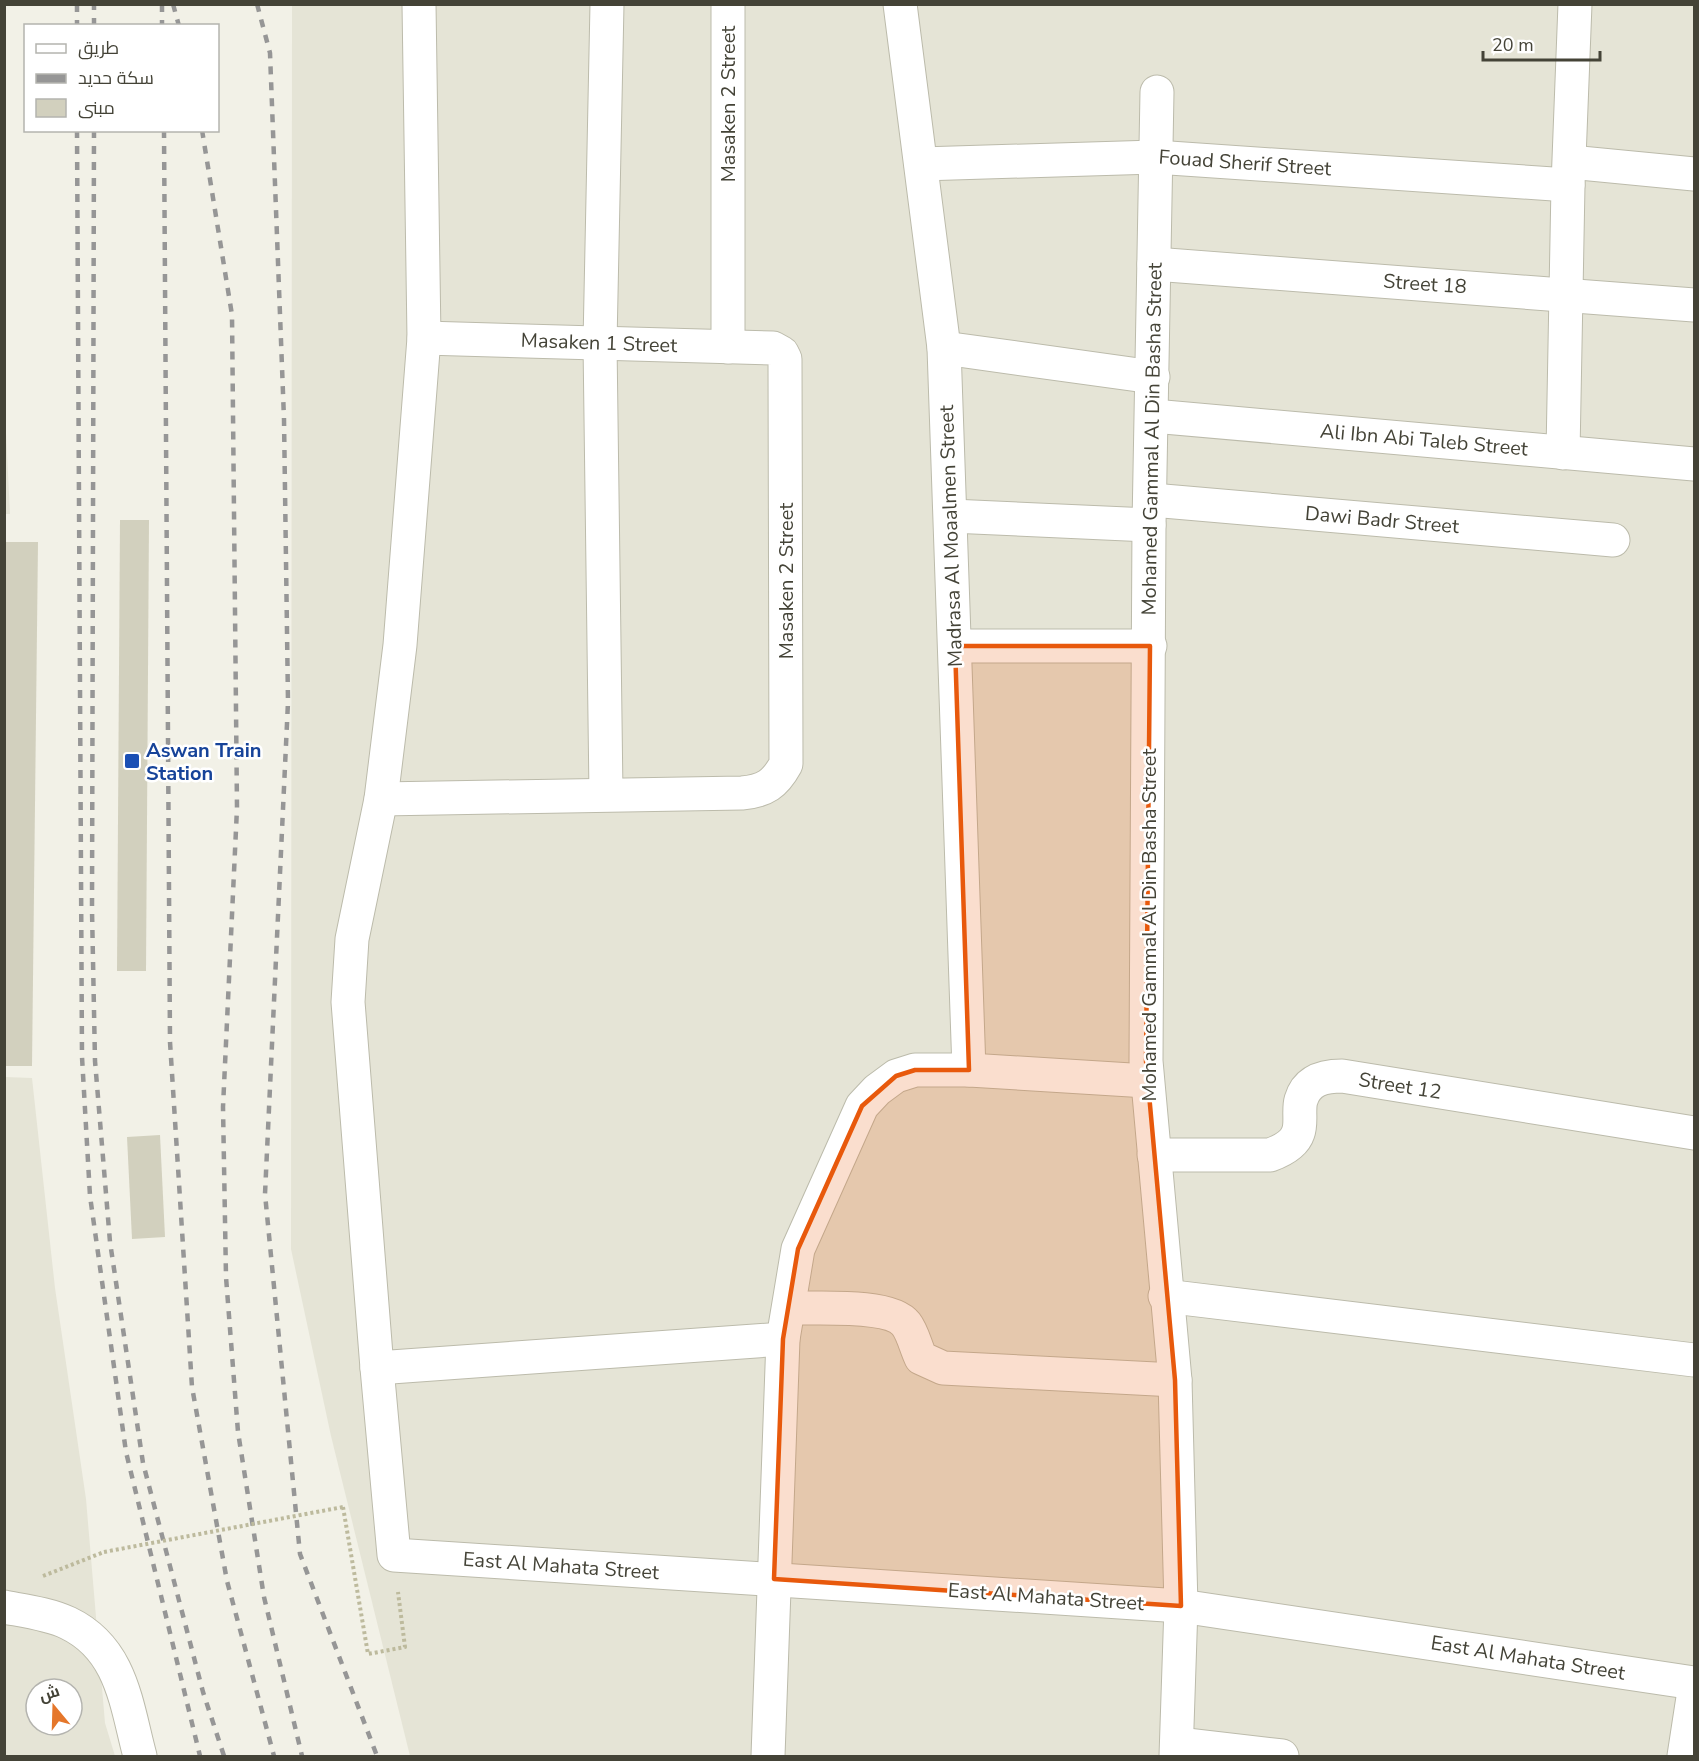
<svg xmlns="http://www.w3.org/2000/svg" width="1699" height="1761" font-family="'Nunito Sans',Cairo,sans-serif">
	<rect width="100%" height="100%" fill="#f2f1e7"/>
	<g fill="#e5e4d6" fill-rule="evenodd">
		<path d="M292,5H1694V1756H410L331,1436L291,1249Z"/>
		<path d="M5,412L10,514H4Z"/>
		<path d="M5,1077L32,1078L55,1288L86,1499L105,1723L115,1756H5ZM36,1689H72V1725H36Z"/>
	</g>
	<g fill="#d2d0be">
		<path d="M120,520H149L146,971H117Z"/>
		<path d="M4,542H38L32,1066H4Z"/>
		<path d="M160,1135L165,1237L132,1239L127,1137Z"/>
	</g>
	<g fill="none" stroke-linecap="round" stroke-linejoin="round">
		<defs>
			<g id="minor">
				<path d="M419,4L424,338L400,645L381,799L352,939L348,1002L377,1368L783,1339"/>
				<path d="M900,4L944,348L969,1070"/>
				<path d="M1157,92L1149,525L1146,1061L1175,1380L1181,1606L1176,1756"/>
				<path d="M1570,162L1694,174"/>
				<path d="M921,164L1155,157L1568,185"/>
				<path d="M1154,264L1694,305"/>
				<path d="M728,347V4"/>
				<path d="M944,348L1153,377"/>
				<path d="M1153,416L1694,464"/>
				<path d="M1563,453L1568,185L1575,4"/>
				<path d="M1152,500L1613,540"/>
				<path d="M951,516L1149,525"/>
				<path d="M955,646H1150"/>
				<path d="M606,794L600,343L607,4"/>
				<path d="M381,799L742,793C765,791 775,784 786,764L785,359L782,353L773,348L424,338"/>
				<path d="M1154,1155H1270C1281,1151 1294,1145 1298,1133C1302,1123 1298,1110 1301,1100C1307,1080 1324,1076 1342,1076L1694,1133"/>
				<path d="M1165,1296L1694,1360"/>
				<path d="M789,1308C815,1309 890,1303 906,1324C913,1333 916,1348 921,1358L943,1368L1175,1380"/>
				<path d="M377,1368L394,1555L1181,1606L1694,1683"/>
				<path d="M4,1607C25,1611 49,1614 68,1623C122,1649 126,1704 140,1756"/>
				<path d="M1178,1744L1282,1756"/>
				<path d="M768,1756L783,1339L798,1249L862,1106L877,1090L896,1076L915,1070H969L1147,1081"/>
				<path d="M1684,1756L1694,1691"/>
			</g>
		</defs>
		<use href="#minor" stroke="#bcbbab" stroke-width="35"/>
		<g stroke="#bdba9d" stroke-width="4" stroke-dasharray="3 3" stroke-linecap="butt">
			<path d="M343,1507L368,1654L405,1647L398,1592"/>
			<path d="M43,1576L104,1552"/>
		</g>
		<use href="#minor" stroke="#fff" stroke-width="33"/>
		<g stroke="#969696" stroke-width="4.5" stroke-dasharray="8 8" stroke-linecap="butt">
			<path d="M77,4V26"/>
			<path d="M162,4V26"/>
			<path d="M173,4L179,26"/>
			<path d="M257,4L270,53L284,419L288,702L265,1194L300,1554L377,1756"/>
			<path d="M94,26V4"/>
			<path d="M77,130L82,1057L90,1196L126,1452L200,1756"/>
			<path d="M94,130L92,910L95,1061L110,1242L143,1463L203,1692L224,1756"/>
			<path d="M164,130L170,1042L192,1387L227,1581L274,1756"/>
			<path d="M202,130L232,315L237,808L223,1107L226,1277L238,1432L264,1597L302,1756"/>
		</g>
		<path stroke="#bdba9d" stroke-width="4" stroke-dasharray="3 3" stroke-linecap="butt" d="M104,1552L343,1507"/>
	</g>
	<path fill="#e8590c" fill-opacity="0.2" stroke="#e8590c" stroke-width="4.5" stroke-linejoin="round" d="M955,646H1150L1146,1061L1175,1380L1181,1606L774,1579L783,1339L798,1249L862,1106L896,1076L915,1070H969Z"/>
	<rect fill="#1a4fb4" stroke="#fff" stroke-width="2" x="124" y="753" width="16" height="16" rx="3"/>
	<g text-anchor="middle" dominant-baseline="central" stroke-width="5" stroke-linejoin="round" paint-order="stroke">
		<g font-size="20" fill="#444337" stroke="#fff">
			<text transform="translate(728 104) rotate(-90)">Masaken 2 Street</text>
			<text transform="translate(1245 163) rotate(4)">Fouad Sherif Street</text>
			<text transform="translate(1425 284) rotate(4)">Street 18</text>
			<text transform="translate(599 343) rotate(2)">Masaken 1 Street</text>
			<text transform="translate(1152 439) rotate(-89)">Mohamed Gammal Al Din Basha Street</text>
			<text transform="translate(1424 440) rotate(5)">Ali Ibn Abi Taleb Street</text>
			<text transform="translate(1382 520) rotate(5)">Dawi Badr Street</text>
			<text transform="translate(951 536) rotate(-92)">Madrasa Al Moaalmen Street</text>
			<text transform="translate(786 581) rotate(-90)">Masaken 2 Street</text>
			<text transform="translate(1149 925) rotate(-90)">Mohamed Gammal Al Din Basha Street</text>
			<text transform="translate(1400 1086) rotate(9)">Street 12</text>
			<text transform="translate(561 1566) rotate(4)">East Al Mahata Street</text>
			<text transform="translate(1046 1597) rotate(4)">East Al Mahata Street</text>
			<text transform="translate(1528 1658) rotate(9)">East Al Mahata Street</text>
		</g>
		<g font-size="20" font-weight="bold" fill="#164399" stroke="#fff" text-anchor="start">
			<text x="146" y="750">Aswan Train<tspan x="146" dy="23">Station</tspan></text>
		</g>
	</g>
	<rect width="1699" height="1761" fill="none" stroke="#444337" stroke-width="12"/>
	<rect x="24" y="24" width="195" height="108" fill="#ffffff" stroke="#b4b4af" stroke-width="1.5"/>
	<rect x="36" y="44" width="30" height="9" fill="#ffffff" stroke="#b4b4af" stroke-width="1.5"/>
	<text x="78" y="54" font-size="18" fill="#444337">طريق</text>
	<rect x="36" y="74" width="30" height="9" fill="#969696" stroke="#b4b4af" stroke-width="1.5"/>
	<text x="78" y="84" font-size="18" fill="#444337">سكة حديد</text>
	<rect x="36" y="99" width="30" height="18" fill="#d2d0be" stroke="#b4b4af" stroke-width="1.5"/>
	<text x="78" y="114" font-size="18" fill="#444337">مبنى</text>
	<g transform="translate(54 1707) rotate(341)"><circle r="28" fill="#ffffff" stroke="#b4b4af" stroke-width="1.5"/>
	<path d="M0-4.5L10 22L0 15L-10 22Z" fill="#e5772b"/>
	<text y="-9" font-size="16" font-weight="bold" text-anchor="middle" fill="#444337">ش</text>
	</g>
	<path d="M1483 51v9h117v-9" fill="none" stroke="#444337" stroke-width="3"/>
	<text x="1492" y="51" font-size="18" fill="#444337" stroke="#ffffff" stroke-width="4.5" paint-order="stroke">20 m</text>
</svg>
